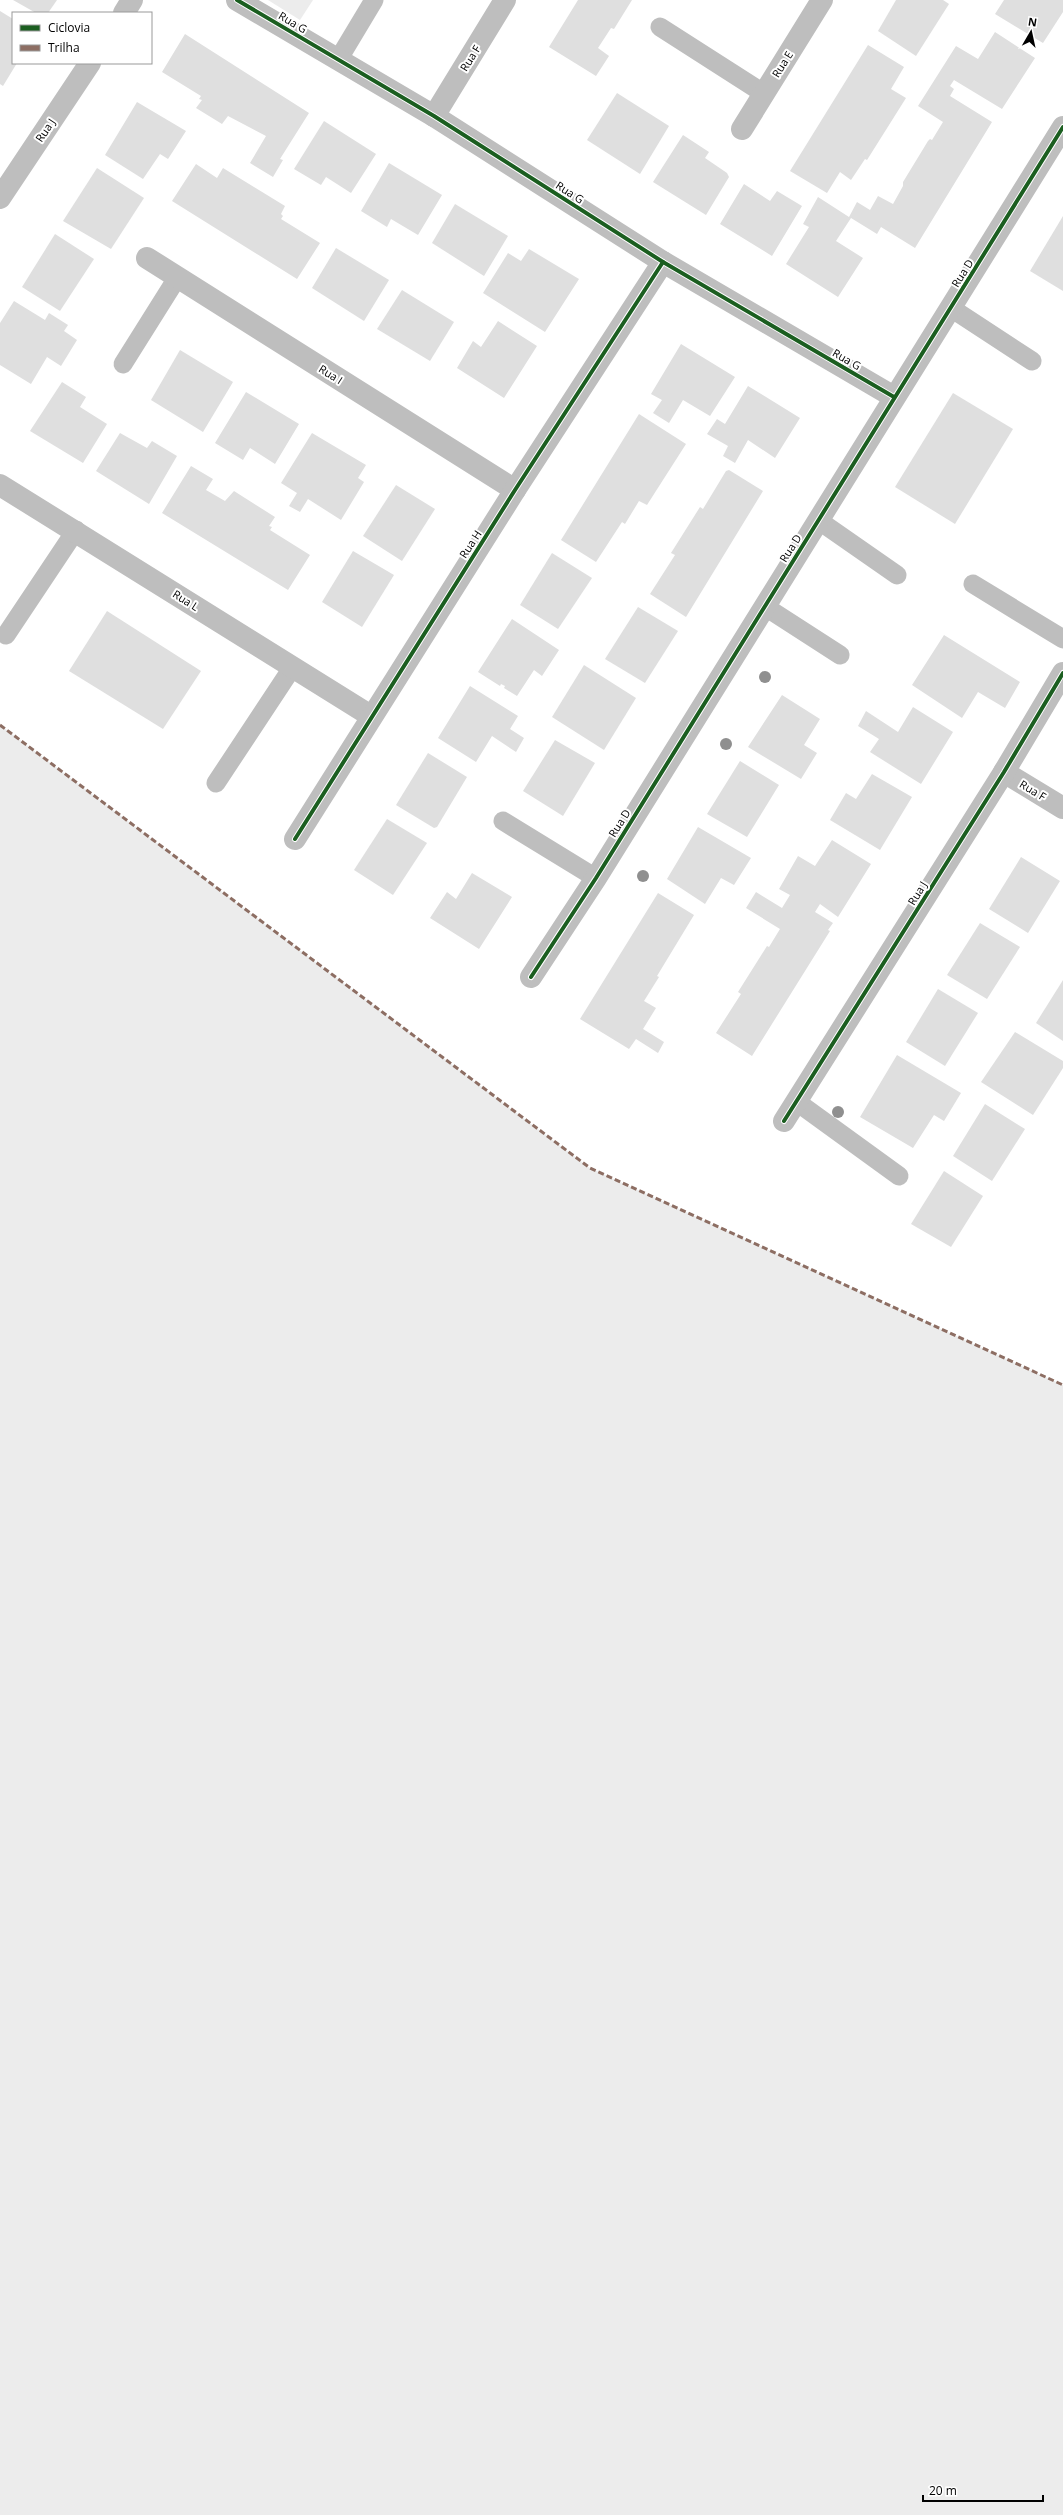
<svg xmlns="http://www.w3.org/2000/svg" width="1063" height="2515" font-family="'Open Sans',sans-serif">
	<rect width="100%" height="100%" fill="#fff"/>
	<g fill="#ececec">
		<path d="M268,0H313L300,20Z"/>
		<path d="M0,725L590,1168L1063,1385V2515H0Z"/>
	</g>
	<g fill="#dfdfdf">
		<path d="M13,0H57L48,13H36Z"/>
		<path d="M578,0H632L614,29L611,28L598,48L609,56L596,76L549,47Z"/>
		<path d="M896,0H943L949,4L916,56L878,31Z"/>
		<path d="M1004,0H1063V12L1043,43L995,14Z"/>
		<path d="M0,11L13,19V63H17L3,86L0,84Z"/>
		<path d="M995,32L1035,58L1002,109L954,80L950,86L954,89L950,96L992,122L915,248L881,227L877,234L851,218L836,241L863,258L838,297L786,264L809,227L803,224L818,197L849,217L857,202L870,210L878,196L893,204L903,186V182L928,141L930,139L932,140L943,122L918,106L956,46L978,59Z"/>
		<path d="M185,34L309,113L280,159L283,160L273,177L250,163L266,136L228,116L222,124L196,108L202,100L199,99L201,96L162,72Z"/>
		<path d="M868,45L904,67L891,89L906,98L867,160L865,159L851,180L840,172L827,193L790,171Z"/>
		<path d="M617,93L669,126L640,174L587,140Z"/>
		<path d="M137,102L186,131L168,159L160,154L143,179L105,155Z"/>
		<path d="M324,121L376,154L351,193L326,177L321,185L294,169Z"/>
		<path d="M683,135L709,152L705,158L727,173L729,177L706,215L653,182Z"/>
		<path d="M389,163L442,195L418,235L391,219L387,227L361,211Z"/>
		<path d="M196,164L217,178L223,168L285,206L281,214L283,216L281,219L320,243L297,279L172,201Z"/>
		<path d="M97,168L144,198L111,249L63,221Z"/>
		<path d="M744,184L770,201L777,191L802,206L772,256L720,224Z"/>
		<path d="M455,204L508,236L484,276L432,243Z"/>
		<path d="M1063,216V291L1030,271Z"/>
		<path d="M55,234L94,259L60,311L22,287Z"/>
		<path d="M336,248L389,280L364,321L312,288Z"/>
		<path d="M529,249L579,279L545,332L483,293L508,253L521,261Z"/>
		<path d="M402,290L454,322L430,361L377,329Z"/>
		<path d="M14,301L45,320L49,313L68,325L64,331L77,340L61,366L47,357L31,384L0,365V323Z"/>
		<path d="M498,321L537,346L504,398L457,368L473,341L481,347Z"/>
		<path d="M681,344L735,377L710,416L683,400L669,423L653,413L662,400L651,394Z"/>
		<path d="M180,350L233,382L203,432L151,400Z"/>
		<path d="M62,382L86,397L80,407L107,424L83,463L30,431Z"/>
		<path d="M748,386L800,418L775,458L748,440L735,463L723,456L728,446L707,434L717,419L725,424Z"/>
		<path d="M246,392L299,424L275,464L250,448L243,460L215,443Z"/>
		<path d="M953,393L1013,429L955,524L895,487Z"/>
		<path d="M639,414L686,444L647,505L639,501L625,524L622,522L596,562L561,540Z"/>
		<path d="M120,433L147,448L152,441L177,456L149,504L96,471Z"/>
		<path d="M312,433L366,465L358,478L364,482L341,520L308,499L300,512L289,506L297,493L281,483Z"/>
		<path d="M191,466L213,479L206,490L225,501L234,491L275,517L269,526L272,527L270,530L310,555L288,590L162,513Z"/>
		<path d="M729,470L763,491L686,617L650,594L675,555L671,553L700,507L703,509L726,471Z"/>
		<path d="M396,485L435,509L402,561L363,536Z"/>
		<path d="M353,551L394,575L362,627L322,602Z"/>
		<path d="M552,553L592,578L558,629L520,605Z"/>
		<path d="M638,607L678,631L645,683L605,659Z"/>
		<path d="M107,611L201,671L163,729L69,671Z"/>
		<path d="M512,619L559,650L542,676L534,670L517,696L504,688L505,686L501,684L500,686L478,672Z"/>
		<path d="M944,635L1020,682L1005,708L978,692L962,718L912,685Z"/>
		<path d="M584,665L636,698L604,750L552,717Z"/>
		<path d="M470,686L518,716L510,729L524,738L516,752L492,736L476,762L438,738Z"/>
		<path d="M782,695L820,719L804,745L817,753L801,779L748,747Z"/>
		<path d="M913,707L953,732L921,784L870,752L879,739L858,726L866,711L898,732Z"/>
		<path d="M555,740L595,763L563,816L523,791Z"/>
		<path d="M428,753L467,777L437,827L434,828L396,805Z"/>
		<path d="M740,761L779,785L747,837L707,814Z"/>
		<path d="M872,774L912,797L880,850L830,820L846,793L856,799Z"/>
		<path d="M387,819L427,843L393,895L354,870Z"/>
		<path d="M698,827L751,858L734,885L721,878L705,904L667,879Z"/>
		<path d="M832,840L871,864L838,917L820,904L815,912L833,923L828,930L830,931L752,1056L716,1033L741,994L738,992L767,946L769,947L780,929L746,908L756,892L782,908L790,895L779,889L798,856L815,866Z"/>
		<path d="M1021,857L1060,881L1028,933L989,909Z"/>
		<path d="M472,873L512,897L479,949L430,918L447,892L456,899Z"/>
		<path d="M658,893L694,915L657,976L659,977L644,1001L656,1008L643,1029L664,1042L658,1053L636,1039L629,1049L580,1019Z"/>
		<path d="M980,923L1020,947L987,999L947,975Z"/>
		<path d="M1063,980V1041L1036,1023Z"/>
		<path d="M938,989L978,1013L945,1066L906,1042Z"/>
		<path d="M1015,1032L1063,1061V1068L1033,1115L981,1082Z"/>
		<path d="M897,1055L961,1093L944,1121L934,1115L913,1148L860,1117Z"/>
		<path d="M985,1104L1025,1129L992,1181L953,1156Z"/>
		<path d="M944,1171L983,1196L951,1247L911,1224Z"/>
	</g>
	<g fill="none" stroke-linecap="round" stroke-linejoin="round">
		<g stroke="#bebebe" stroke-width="19">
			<path d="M660,27L763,93"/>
			<path d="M338,60L374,0"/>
			<path d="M951,308L1032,361"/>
			<path d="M123,364L177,278"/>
			<path d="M818,520L897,575"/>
			<path d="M973,584L1063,639"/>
			<path d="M764,606L840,655"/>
			<path d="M6,635L76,530"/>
			<path d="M216,783L292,668"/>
			<path d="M503,821L596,878"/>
			<path d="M797,1102L899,1176"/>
		</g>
		<g stroke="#bebebe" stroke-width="22">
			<path d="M237,0L434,116L663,262L894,397"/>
			<path d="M124,13L132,0"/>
			<path d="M434,116L505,0"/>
			<path d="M742,129L822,0"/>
			<path d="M0,198L90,63"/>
			<path d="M147,258L515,490"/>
			<path d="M0,485L371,716"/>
			<path d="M1004,772L1063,808"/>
			<path d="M295,839L515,490L663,262"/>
			<path d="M531,977L596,878L1063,127"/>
			<path d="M784,1121L1004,772L1063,673"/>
		</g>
		<path stroke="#8d6e63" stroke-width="3" stroke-dasharray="6 3" stroke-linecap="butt" d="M0,725L590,1168L1063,1385"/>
		<defs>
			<g id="cycleway">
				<path d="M237,0L434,116L663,262L894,397"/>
				<path d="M295,839L515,490L663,262"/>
				<path d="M531,977L596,878L1063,127"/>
				<path d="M784,1121L1004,772L1063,673"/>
			</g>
		</defs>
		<use href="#cycleway" stroke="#fff" stroke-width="6"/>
		<use href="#cycleway" stroke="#1b5e20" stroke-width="4"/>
	</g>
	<g fill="#8f8f8f">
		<circle cx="765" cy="677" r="6"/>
		<circle cx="726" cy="744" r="6"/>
		<circle cx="643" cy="876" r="6"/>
		<circle cx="838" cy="1112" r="6"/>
	</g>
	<g text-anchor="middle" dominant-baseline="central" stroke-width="4" stroke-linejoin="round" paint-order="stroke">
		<g font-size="11" fill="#000" stroke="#fff">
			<text transform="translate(293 22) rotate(31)">Rua G</text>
			<text transform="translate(470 58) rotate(-58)">Rua F</text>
			<text transform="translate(782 64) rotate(-58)">Rua E</text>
			<text transform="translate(45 130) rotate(-56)">Rua J</text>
			<text transform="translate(570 192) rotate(33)">Rua G</text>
			<text transform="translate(962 273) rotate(-58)">Rua D</text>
			<text transform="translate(847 359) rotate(30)">Rua G</text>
			<text transform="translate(331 374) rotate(32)">Rua I</text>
			<text transform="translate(470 544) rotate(-57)">Rua H</text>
			<text transform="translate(790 548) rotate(-58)">Rua D</text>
			<text transform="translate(186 600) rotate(32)">Rua L</text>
			<text transform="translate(1033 790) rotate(31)">Rua F</text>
			<text transform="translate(619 823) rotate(-58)">Rua D</text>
			<text transform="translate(917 893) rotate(-58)">Rua J</text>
		</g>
	</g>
	<rect x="12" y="12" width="140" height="52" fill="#ffffff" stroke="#999999"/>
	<rect x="20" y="25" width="20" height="6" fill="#1b5e20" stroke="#999999"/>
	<text x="48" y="32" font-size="12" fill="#000000">Ciclovia</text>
	<rect x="20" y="45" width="20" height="6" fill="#8d6e63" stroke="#999999"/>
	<text x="48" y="52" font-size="12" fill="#000000">Trilha</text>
	<g transform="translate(1031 32) rotate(9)" stroke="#ffffff" stroke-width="3" paint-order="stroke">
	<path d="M0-3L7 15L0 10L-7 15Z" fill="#000000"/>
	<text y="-6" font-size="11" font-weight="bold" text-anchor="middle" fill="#000000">N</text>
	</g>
	<path d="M923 2495v6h120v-6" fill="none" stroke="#000000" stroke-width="2"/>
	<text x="929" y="2495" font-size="12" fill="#000000" stroke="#ffffff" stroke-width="3" paint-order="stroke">20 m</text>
</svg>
